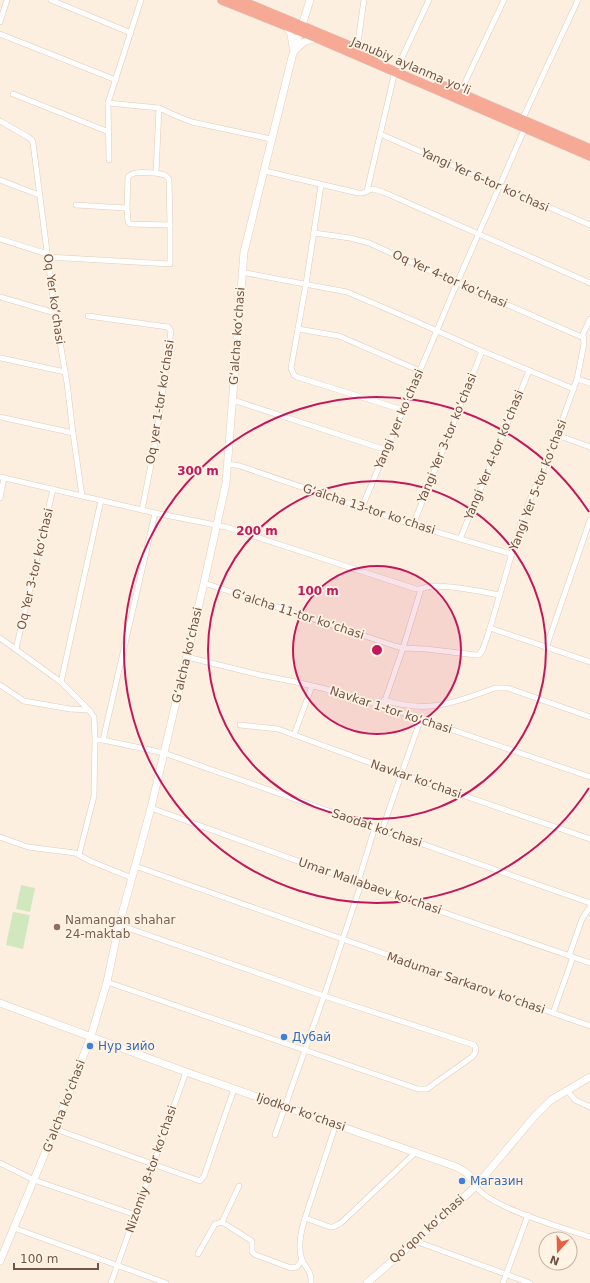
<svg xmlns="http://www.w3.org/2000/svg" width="590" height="1283" font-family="'DejaVu Sans',sans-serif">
	<rect width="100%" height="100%" fill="#fcefdf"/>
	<g fill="#d1e8be">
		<path d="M21,885L35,888L30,912L16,909Z"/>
		<path d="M13,912L30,915L23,949L6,945Z"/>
	</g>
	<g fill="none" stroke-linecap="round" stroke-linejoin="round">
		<defs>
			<g id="street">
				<path d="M51,0L131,33"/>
				<path d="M0,22L7,0"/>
				<path d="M0,34L116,80"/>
				<path d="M357,49L364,0"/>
				<path d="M398,66L429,0"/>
				<path d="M460,93L504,0"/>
				<path d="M13,94L109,132"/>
				<path d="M108,103L159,108L179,117L192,122L271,139"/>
				<path d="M522,120L578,0"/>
				<path d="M0,121L28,137L32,140L33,143L55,313L67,383L73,433L82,496"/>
				<path d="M380,134L590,225"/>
				<path d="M109,160L108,103L141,0"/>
				<path d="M265,171L358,193H363L367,191L395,71"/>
				<path d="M0,180L39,195"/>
				<path d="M321,185L306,284L291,368L294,375L297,377L403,410"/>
				<path d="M367,191L373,189L383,192L590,283"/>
				<path d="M76,205L125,208L127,207L128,177C134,170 147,173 156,173"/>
				<path d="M127,207L128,222L130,224L170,225"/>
				<path d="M314,233L350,238L369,243L457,283L584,338"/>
				<path d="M0,239L47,254"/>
				<path d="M48,257L170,264V225L169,179L165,175L156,173L159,108"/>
				<path d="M241,272L347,292L415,321L482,351L574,389"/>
				<path d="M0,297L55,313"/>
				<path d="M88,316L168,327L171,331L156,439L142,510"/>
				<path d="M298,329L339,336L420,371"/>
				<path d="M1,358L65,372"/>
				<path d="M577,379L584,344L583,334L590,319"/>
				<path d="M233,400L386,450"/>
				<path d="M0,417L73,433"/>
				<path d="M557,435L590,447"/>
				<path d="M228,464L240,466L413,525L511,554"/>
				<path d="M0,477L155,513L226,527L416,589C422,590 427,586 434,586C456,586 478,591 500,595"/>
				<path d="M0,498L4,478"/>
				<path d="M362,507L457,283L525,128"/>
				<path d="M413,525L482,351"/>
				<path d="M460,539L529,371"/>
				<path d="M204,583L395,646L403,648L421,589"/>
				<path d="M490,628L590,662"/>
				<path d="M0,638L61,682L89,710"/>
				<path d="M546,648L590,520"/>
				<path d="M16,649L53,489"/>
				<path d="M187,657L260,675L291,681L326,689L383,706L590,777"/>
				<path d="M61,682L101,500"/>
				<path d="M0,685L24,701L70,709L89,710L94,717L95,740H103L164,753L590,903"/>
				<path d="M384,700C428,714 454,703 495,688H508L590,717"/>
				<path d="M383,706L403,648L426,649L476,655H479L483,649L490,628L522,519L557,435L577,379L590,383"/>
				<path d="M240,725L278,729L401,774L590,839"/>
				<path d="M294,735L312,686"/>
				<path d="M103,740L155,513"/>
				<path d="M151,808L361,884L590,963"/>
				<path d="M382,830L421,718"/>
				<path d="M0,837L28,847L75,853L90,861L132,878"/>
				<path d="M79,855L94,796L95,740"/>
				<path d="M135,866L590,1026"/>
				<path d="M358,882L375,827"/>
				<path d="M569,956L582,919L590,907"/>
				<path d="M107,982L418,1089H427L431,1086L472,1057C476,1053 477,1049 474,1045L324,996L119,925"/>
				<path d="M553,1013L573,957"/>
				<path d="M567,1090L575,1100L590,1107"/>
				<path d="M336,1124L305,1218L330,1227H333L341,1223L416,1152"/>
				<path d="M55,1129L200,1181L204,1176L234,1089"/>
				<path d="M275,1135L324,996L361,884"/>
				<path d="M0,1163L34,1180L136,1215"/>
				<path d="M239,1186L222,1222L252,1241V1252L256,1255L291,1268L297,1267L302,1259"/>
				<path d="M476,1186C486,1206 566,1229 590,1237"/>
				<path d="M305,1218C301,1231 297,1247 302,1260C306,1269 312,1271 311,1283"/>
				<path d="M14,1228L166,1283"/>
				<path d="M415,1241L530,1283"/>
				<path d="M198,1254L215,1224L222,1222"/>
				<path d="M111,1283L186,1072"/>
				<path d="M503,1283L528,1215"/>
			</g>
			<g id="secondary">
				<path d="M286,26L291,34L293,47"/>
				<path d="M295,50L304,42L317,38"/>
				<path d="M0,1003L186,1072L454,1166C466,1171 469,1174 476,1186"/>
				<path d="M0,1261L55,1129L91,1036L107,982L119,925L151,808L204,583L226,483L244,252L292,57L310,0"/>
				<path d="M367,1283L448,1212L476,1186L534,1117L551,1100L590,1077"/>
			</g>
			<g id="highway">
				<path d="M222,0L317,38L590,156"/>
				<path d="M239,0L374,56"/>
				<path d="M439,84L590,149"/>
			</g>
		</defs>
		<use href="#street" stroke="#dfcbbb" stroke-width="6"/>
		<use href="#secondary" stroke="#e6cdbb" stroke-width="8"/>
		<use href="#highway" stroke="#d7cfcb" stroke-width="10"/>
		<use href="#street" stroke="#fff" stroke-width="5"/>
		<use href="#secondary" stroke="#fff" stroke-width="7"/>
		<use href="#highway" stroke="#f6aa96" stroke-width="9"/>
	</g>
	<circle cx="377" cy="650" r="84" fill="#c2185b" fill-opacity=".12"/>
	<g fill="none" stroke="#c2185b" stroke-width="2">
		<circle cx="377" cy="650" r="84"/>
		<circle cx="377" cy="650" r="169"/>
		<path d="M589 788A253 253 0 1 1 589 512"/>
	</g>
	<circle fill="#8d6e63" stroke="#fff3e4" stroke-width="1.5" cx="57" cy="927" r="4"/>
	<g fill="#3f7fe0" stroke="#fff3e4" stroke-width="1.5">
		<circle cx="284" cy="1037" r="4"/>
		<circle cx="90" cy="1046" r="4"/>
		<circle cx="462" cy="1181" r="4"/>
	</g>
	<g text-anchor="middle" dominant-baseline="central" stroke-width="3.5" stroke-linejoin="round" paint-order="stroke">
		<g font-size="12" fill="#715447" stroke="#fff3e4">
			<text transform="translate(411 66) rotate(23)">Janubiy aylanma yoʻli</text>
			<text transform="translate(485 180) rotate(24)">Yangi Yer 6-tor koʻchasi</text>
			<text transform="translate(450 279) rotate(24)">Oq Yer 4-tor koʻchasi</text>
			<text transform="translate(54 299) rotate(82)">Oq Yer koʻchasi</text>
			<text transform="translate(237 336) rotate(-86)">Gʻalcha koʻchasi</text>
			<text transform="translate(160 402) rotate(-81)">Oq yer 1-tor koʻchasi</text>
			<text transform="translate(399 419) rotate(-67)">Yangi yer koʻchasi</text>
			<text transform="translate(447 438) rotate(-68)">Yangi Yer 3-tor koʻchasi</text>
			<text transform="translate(494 455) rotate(-68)">Yangi Yer 4-tor koʻchasi</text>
			<text transform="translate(538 485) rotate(-69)">Yangi Yer 5-tor koʻchasi</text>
			<text transform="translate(369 509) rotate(18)">Gʻalcha 13-tor koʻchasi</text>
			<text transform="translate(35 569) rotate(-77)">Oq Yer 3-tor koʻchasi</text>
			<text transform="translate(298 614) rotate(18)">Gʻalcha 11-tor koʻchasi</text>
			<text transform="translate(187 655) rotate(-77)">Gʻalcha koʻchasi</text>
			<text transform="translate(391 710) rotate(18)">Navkar 1-tor koʻchasi</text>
			<text transform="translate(416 779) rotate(19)">Navkar koʻchasi</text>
			<text transform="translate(377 828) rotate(19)">Saodat koʻchasi</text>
			<text transform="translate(370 886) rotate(19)">Umar Mallabaev koʻchasi</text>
			<text transform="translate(466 983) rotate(19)">Madumar Sarkarov koʻchasi</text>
			<text transform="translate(64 1106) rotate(-69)">Gʻalcha koʻchasi</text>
			<text transform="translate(301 1112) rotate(19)">Ijodkor koʻchasi</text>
			<text transform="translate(151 1169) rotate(-71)">Nizomiy 8-tor koʻchasi</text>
			<text transform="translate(427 1229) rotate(-42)">Qoʻqon koʻchasi</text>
		</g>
		<g font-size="12" fill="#785e54" stroke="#fff3e4" text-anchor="start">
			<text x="65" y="920">Namangan shahar<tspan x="65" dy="14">24-maktab</tspan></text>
		</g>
		<g font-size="12" fill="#366cbe" stroke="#fff3e4" text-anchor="start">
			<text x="292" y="1037">Дубай</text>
			<text x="98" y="1046">Нур зийо</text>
			<text x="470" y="1181">Магазин</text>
		</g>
	</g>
	<circle cx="377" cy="650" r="6" fill="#c2185b" stroke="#fff3e4" stroke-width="2"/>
	<g font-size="12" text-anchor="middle" font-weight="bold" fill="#c2185b" stroke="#fff3e4" stroke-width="3.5" stroke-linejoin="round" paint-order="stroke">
		<text x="198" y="475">300 m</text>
		<text x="257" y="535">200 m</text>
		<text x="318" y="595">100 m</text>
	</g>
	<g transform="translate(558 1251) rotate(200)"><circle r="19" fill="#fff3e4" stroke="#c6b3a5"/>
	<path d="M0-3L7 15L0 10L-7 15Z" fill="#e56144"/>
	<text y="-6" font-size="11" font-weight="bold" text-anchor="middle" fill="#715447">N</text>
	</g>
	<path d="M14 1263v6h84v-6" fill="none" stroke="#715447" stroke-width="2"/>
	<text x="20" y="1263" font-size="12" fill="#715447" stroke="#fff3e4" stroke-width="3" paint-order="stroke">100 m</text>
</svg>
